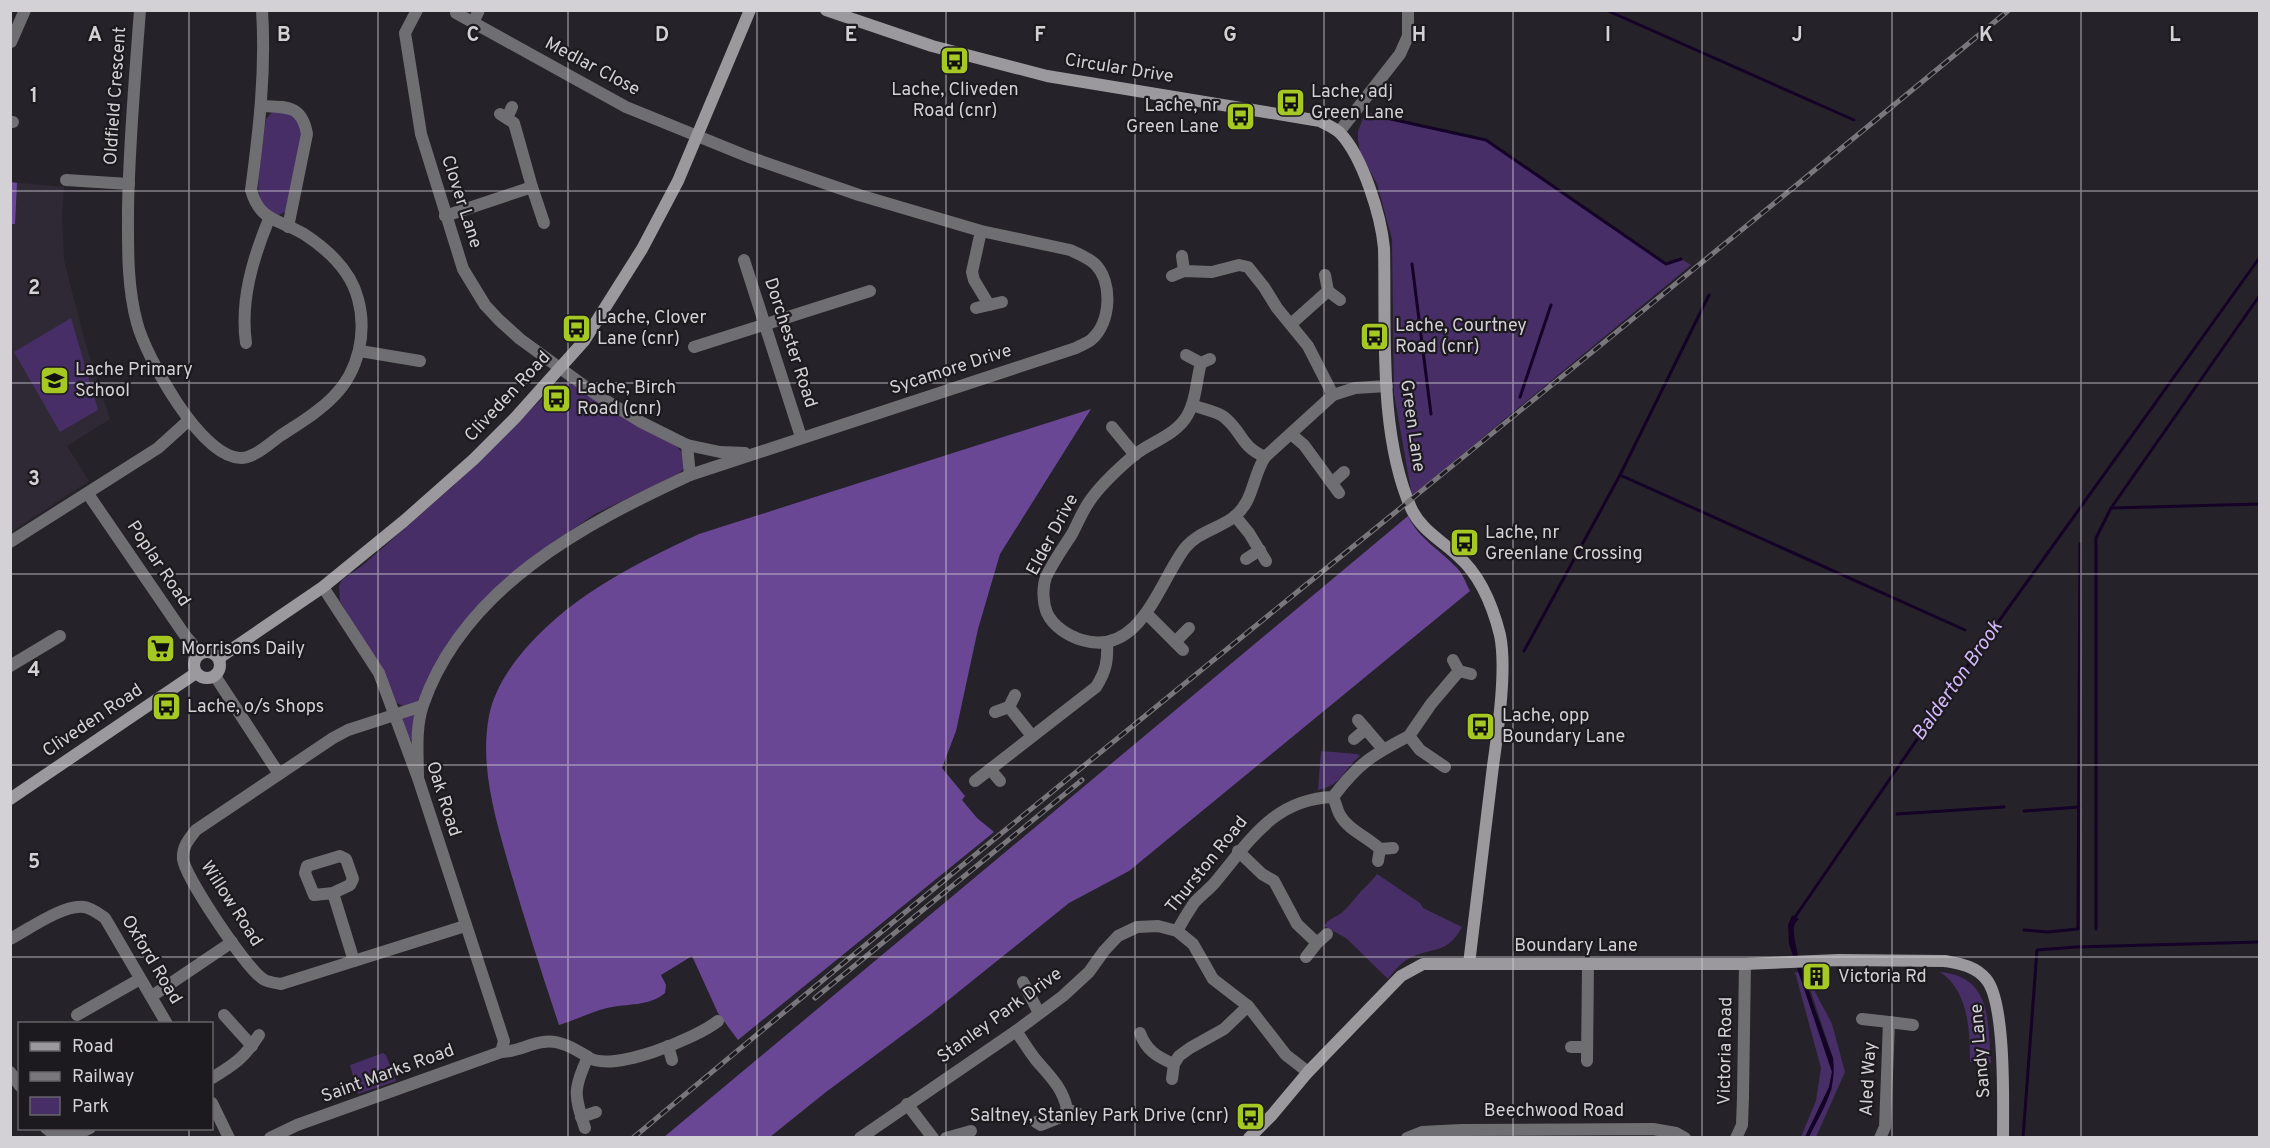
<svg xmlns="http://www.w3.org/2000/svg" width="2270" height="1148" font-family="Overpass,sans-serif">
	<rect width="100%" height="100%" fill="#252329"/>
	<path fill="#2e2935" d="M11,182L64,187L62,216L64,260L85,342L110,419L67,446L89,481L11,532Z"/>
	<g fill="#482e67">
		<path d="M273,111L295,115L303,129L287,211L279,215C251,207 259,179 261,157C263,144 264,131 266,119Z"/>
		<path d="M1366,111L1377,116L1486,140L1665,264L1681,259L1691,265L1412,496L1394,394L1392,239L1377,184L1360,152L1358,140V131Z"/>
		<path d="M71,318L98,410L60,432L14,352Z"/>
		<path d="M569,383L676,445L684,455L686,467L678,474L595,514L538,553L494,590L416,703L406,707L397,703L340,601L339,586L342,580L363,565L453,486L556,385Z"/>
		<path d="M413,714L416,717L415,736L411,740L408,738L402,718Z"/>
		<path d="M1321,751L1357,754L1360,756C1342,771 1342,785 1318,790Z"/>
		<path d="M1377,874L1420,903L1423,908L1462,927C1446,956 1432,946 1408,959C1400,963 1393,973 1388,979L1346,938L1324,926C1328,919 1334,918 1340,914C1347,909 1351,903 1357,896C1363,888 1371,883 1377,874Z"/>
		<path d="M1804,971H1807L1813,988L1832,1024L1845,1072L1816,1137H1809L1832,1089L1833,1058Z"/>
		<path d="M1795,972L1799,973L1832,1072L1829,1087L1805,1137H1801L1816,1101L1821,1068Z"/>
		<path d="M1940,972C1993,977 1987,1022 1991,1063L1970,1062C1970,1032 1969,991 1940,972Z"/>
		<path d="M383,1053L386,1055L396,1081L358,1094L350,1065Z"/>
	</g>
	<g fill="#6a4795">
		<path d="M11,182L17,183L15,224H11Z"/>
		<path d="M1091,409L1000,554L978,629L956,731L942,768L965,796L962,800L977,818L994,832L738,1040L718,1013L692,956L661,975L666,985L665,993C648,1007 628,1003 607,1008C591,1012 575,1020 559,1025C542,974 526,924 511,873C497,823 479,769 489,716C493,695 504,676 517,659C564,599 631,566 699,534Z"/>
		<path d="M1408,516C1419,539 1439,549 1456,567C1463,573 1466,584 1470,591L1129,871L1069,903L931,1014L826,1092L770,1137H664Z"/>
	</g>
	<path fill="#140227" d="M1792,915L1799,919C1796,922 1795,923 1794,927C1791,948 1824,1034 1833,1058C1837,1090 1823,1109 1809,1137H1805L1829,1087L1832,1072L1789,944L1788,925Z"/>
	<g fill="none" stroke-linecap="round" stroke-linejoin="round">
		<g stroke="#140227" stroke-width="3">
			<path d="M1606,10L1854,120"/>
			<path d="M1377,116L1486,140L1666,264L1681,259"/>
			<path d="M1412,264L1431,414"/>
			<path d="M1520,397L1551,305"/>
			<path d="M1620,475L1965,630"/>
			<path d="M2111,508L2260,504"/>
			<path d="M1524,651L1620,475L1709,295"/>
			<path d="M2024,811L2079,807"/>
			<path d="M1897,814L2004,807"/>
			<path d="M1793,920L1986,639L2260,257"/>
			<path d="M2096,929V538L2111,508L2260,295"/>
			<path d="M2024,930L2048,932L2078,929L2080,544"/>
			<path d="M2023,1138L2037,950L2076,947L2260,942"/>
		</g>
		<g stroke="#6f6e72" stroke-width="12">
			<path d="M140,10C135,77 129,144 128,210C128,248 127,286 137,323C146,357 201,458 241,458C254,458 269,444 280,436C298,424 319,412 334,396C359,371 367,332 358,299C351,271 327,249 304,234C279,219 260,222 251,190C259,130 266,71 262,10"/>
			<path d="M417,10L405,33L421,134L463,269L485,305L499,320L520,339L597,395L641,422L687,445L720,452L745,453"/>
			<path d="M473,23L479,10"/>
			<path d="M11,42L25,10"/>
			<path d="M262,106C287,107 302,105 307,134L288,227"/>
			<path d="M507,118L512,107"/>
			<path d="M10,122H13"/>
			<path d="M1339,132L1400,54L1408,36V10"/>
			<path d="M66,180L129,184"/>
			<path d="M532,187L544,223"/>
			<path d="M445,216L532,187L514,123L500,114"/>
			<path d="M981,231L972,272L974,280L989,305"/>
			<path d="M1182,256L1184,271"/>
			<path d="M744,260L801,437"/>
			<path d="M1172,276L1184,271L1212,272L1239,265L1248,267L1264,287L1277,308L1308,346L1333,395"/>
			<path d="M1328,291L1340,300"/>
			<path d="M976,308L1002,302"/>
			<path d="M1291,324L1328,291L1325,275"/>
			<path d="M246,343C240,300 253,258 269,219"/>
			<path d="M694,347L870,291"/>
			<path d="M360,351L420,361"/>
			<path d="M1186,355L1201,363L1210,359"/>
			<path d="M1201,363C1196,381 1196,404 1185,419C1173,436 1149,443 1133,456C1118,469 1100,485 1089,502C1082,512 1078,523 1072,534C1063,548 1053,562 1046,577C1042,588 1043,603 1047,613C1053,626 1068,636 1082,640C1140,658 1159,582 1185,548C1198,532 1218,529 1234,517C1254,501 1252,477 1265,457L1333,395L1355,388L1387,386"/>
			<path d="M1192,405C1202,409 1216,411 1224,417C1243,432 1239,445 1265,457"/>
			<path d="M1112,427L1135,455"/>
			<path d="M1291,434L1304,445L1339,493"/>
			<path d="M687,445L690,475"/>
			<path d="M1332,483L1344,472"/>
			<path d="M88,494L184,634L200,653"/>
			<path d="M1235,516L1249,533L1266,561"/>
			<path d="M10,542L158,448L189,420"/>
			<path d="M1246,559L1260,550"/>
			<path d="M1147,614L1183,650"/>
			<path d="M1175,642L1189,628"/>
			<path d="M10,666L60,636"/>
			<path d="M1459,671L1471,674"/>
			<path d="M215,676L279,774"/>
			<path d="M422,706L348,730L333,738L196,830C189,839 182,847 183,859C185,877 246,968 263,979C267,982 275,983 281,984L465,926"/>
			<path d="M1009,707L1015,695"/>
			<path d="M995,712L1009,707L1032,736"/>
			<path d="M1358,720L1383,749"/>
			<path d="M1354,739L1366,729"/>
			<path d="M1445,767L1420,750L1409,736L1431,704L1459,671L1453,660"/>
			<path d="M990,769L1000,781"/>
			<path d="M418,778C418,755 415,728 423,705C464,587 584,524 690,475L1076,348C1081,345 1088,343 1092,339C1111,322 1113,282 1095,264C1087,257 1079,254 1070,250L981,231L859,195L749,157L626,107L456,13"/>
			<path d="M975,781L1096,687C1106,671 1108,661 1107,642"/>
			<path d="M1333,797C1336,803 1337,810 1340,815C1348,830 1368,837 1380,849L1378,861"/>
			<path d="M1380,849L1393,848"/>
			<path d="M1238,851L1262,874L1274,881L1297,924L1317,943"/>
			<path d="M333,893L350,885L353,879L346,859L340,856L307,866L305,873L314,895L333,893L354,961"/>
			<path d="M1177,931C1182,922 1188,912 1194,903C1201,895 1210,889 1217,880C1251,839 1275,799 1333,797C1359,763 1372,755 1409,736"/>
			<path d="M10,939C29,929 64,904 84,907C92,908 99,914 105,918L167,1024"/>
			<path d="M1306,957L1317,943L1327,934"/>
			<path d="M1023,982L1039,1013"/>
			<path d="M152,996L232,942"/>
			<path d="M77,1015L140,979"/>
			<path d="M224,1015L252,1046"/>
			<path d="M1862,1019L1889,1022L1885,1127L1880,1138"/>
			<path d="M1889,1022L1913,1025"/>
			<path d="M1016,1031C1023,1041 1029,1051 1036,1060C1049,1075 1063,1088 1067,1109L1061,1117L1041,1125L1036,1122"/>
			<path d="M1140,1033C1146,1050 1157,1057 1174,1064"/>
			<path d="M668,1046L672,1060"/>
			<path d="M1571,1047H1587"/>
			<path d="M501,1052C517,1052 528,1044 543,1042C559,1039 575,1049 588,1057C573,1089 574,1095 585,1128"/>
			<path d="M588,1057C611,1074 697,1038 718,1021"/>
			<path d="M1587,1061L1588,964"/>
			<path d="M10,1072L20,1086"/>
			<path d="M212,1078C235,1064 244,1058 259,1035"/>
			<path d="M1172,1079L1174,1064L1179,1056L1190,1048L1224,1029L1248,1006"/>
			<path d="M212,1103L229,1138"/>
			<path d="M907,1104L933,1138"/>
			<path d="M1067,1109L1079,1114"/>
			<path d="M581,1117L596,1112"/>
			<path d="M46,1128C59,1140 75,1136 90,1128"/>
			<path d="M270,1138L297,1125L501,1052L504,1041L418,778L379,673L323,587"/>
			<path d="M860,1138L1016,1031L1063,996L1089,972L1104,951L1118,936L1137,927L1158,926L1177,931L1193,944L1213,979L1248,1006L1286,1055L1308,1072"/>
			<path d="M946,1138L971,1131"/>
			<path d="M1407,1138L1422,1132L1461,1130L1653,1129L1676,1133L1685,1138"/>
			<path d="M1736,1138L1742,1125L1743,1097L1745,964"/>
		</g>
		<g stroke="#9b999e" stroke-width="12">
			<path d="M826,10L932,46L1047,76L1320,121C1327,125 1335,128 1340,133C1363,157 1381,216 1384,248C1386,329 1378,433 1411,508C1421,530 1441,540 1458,556C1480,575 1493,607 1500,635C1507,669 1498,730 1493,766C1485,832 1477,898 1469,964"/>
			<circle cx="207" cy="665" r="13"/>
			<path d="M219,658L323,587L404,521L474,459L515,418L584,341L642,249L678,181L750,10"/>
			<path d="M10,799L196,673"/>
			<path d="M1249,1138L1272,1115L1308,1072L1401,976L1423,964H1745L1839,960L1945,961C1961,964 1975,966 1986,979C2006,1002 2003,1105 2003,1138"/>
		</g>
		<defs>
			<g id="rail">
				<path d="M815,998L1082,780"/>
				<path d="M633,1138C1088,757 1552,389 2009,10"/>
			</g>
		</defs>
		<use href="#rail" stroke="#79777c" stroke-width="5"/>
		<use href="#rail" stroke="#1c191f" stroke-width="3" stroke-dasharray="9" stroke-linecap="butt"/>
	</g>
	<path fill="none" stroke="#d3d1d5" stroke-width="1.5" stroke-opacity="0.55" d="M189,10V1024M378,10V1138M568,10V1138M757,10V1138M946,10V1138M1135,10V1138M1324,10V1138M1513,10V1138M1702,10V1138M1892,10V1138M2081,10V1138M10,191H2260M10,383H2260M10,574H2260M10,765H2260M10,957H2260M189,1128V1138"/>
	<defs>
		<symbol id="bus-square" viewBox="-11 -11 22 22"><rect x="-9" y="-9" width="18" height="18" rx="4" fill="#a6c822" stroke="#1c191f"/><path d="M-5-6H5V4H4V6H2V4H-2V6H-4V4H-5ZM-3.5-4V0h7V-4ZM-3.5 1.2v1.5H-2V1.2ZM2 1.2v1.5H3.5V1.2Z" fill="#111"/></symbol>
		<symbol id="school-square" viewBox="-11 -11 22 22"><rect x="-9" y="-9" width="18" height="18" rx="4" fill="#a6c822" stroke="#1c191f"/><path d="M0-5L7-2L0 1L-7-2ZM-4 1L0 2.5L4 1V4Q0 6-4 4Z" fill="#111"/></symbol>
		<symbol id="supermarket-square" viewBox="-11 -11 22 22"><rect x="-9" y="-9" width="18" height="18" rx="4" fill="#a6c822" stroke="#1c191f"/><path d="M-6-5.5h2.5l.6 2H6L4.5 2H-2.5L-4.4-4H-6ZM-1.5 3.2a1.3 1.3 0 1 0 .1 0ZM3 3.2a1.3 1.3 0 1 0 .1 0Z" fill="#111"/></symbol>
		<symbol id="building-square" viewBox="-11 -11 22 22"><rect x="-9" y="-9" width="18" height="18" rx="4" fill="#a6c822" stroke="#1c191f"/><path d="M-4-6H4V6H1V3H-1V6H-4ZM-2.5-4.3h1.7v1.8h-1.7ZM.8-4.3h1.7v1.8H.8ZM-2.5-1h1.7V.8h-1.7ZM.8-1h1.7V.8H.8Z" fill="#111"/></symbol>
	</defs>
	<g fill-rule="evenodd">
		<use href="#bus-square" x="938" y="44" width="33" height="33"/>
		<use href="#bus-square" x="1274" y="86" width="33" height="33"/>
		<use href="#bus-square" x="1224" y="100" width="33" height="33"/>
		<use href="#bus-square" x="560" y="312" width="33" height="33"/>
		<use href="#bus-square" x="1358" y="320" width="33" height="33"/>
		<use href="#school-square" x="38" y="364" width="33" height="33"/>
		<use href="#bus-square" x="540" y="382" width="33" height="33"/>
		<use href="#bus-square" x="1448" y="526" width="33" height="33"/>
		<use href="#supermarket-square" x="144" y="632" width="33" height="33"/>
		<use href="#bus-square" x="150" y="690" width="33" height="33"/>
		<use href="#bus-square" x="1464" y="710" width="33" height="33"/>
		<use href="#building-square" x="1800" y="960" width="33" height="33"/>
		<use href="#bus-square" x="1234" y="1100" width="33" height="33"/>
	</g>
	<g text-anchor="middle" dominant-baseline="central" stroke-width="4.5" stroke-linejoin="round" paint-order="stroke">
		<g font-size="18" fill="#d3d1d5" stroke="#1c191f">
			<text transform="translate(592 67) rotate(28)">Medlar Close</text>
			<text transform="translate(1119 69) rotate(9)">Circular Drive</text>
			<text transform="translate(116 96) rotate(-86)">Oldfield Crescent</text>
			<text transform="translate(461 202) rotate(72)">Clover Lane</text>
			<text transform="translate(790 343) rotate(72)">Dorchester Road</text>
			<text transform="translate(951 370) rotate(-18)">Sycamore Drive</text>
			<text transform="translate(508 397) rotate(-47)">Cliveden Road</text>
			<text transform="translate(1412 426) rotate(82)">Green Lane</text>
			<text transform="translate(1053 535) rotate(-62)">Elder Drive</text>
			<text transform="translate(158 564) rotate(56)">Poplar Road</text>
			<text transform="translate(93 721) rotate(-34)">Cliveden Road</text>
			<text transform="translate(443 799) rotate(72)">Oak Road</text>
			<text transform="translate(1207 865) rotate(-51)">Thurston Road</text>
			<text transform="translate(231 904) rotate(57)">Willow Road</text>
			<text x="1576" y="946">Boundary Lane</text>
			<text transform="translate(151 960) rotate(59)">Oxford Road</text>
			<text transform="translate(1000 1016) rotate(-36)">Stanley Park Drive</text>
			<text transform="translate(1726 1051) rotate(-89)">Victoria Road</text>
			<text transform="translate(1981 1051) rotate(-95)">Sandy Lane</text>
			<text transform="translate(388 1074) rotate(-20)">Saint Marks Road</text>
			<text transform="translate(1869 1079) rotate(-87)">Aled Way</text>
			<text x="1554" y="1111">Beechwood Road</text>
		</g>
		<g font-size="18" fill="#d3d1d5" stroke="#1c191f" text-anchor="start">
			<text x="955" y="90" text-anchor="middle">Lache, Cliveden<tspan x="955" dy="21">Road (cnr)</tspan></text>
			<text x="1311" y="92">Lache, adj<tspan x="1311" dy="21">Green Lane</tspan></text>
			<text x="1219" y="106" text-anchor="end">Lache, nr<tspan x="1219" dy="21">Green Lane</tspan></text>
			<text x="597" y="318">Lache, Clover<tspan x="597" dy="21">Lane (cnr)</tspan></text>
			<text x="1395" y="326">Lache, Courtney<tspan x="1395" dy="21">Road (cnr)</tspan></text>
			<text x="75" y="370">Lache Primary<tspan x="75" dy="21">School</tspan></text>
			<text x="577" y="388">Lache, Birch<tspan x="577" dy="21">Road (cnr)</tspan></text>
			<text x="1485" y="533">Lache, nr<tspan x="1485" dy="21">Greenlane Crossing</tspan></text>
			<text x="181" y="649">Morrisons Daily</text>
			<text x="187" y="707">Lache, o/s Shops</text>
			<text x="1502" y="716">Lache, opp<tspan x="1502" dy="21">Boundary Lane</tspan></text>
			<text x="1838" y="977">Victoria Rd</text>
			<text x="1229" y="1116" text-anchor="end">Saltney, Stanley Park Drive (cnr)</text>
		</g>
		<g font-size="20" font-style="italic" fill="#d0b6f7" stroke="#1c191f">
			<text transform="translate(1958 681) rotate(-55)">Balderton Brook</text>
		</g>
	</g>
	<g font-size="20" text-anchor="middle" font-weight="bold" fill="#d3d1d5" stroke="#1c191f" stroke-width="4.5" stroke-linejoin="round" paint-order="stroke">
		<text x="95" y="41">A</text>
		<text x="284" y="41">B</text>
		<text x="473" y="41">C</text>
		<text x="662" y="41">D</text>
		<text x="851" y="41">E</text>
		<text x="1040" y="41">F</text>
		<text x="1230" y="41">G</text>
		<text x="1419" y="41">H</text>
		<text x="1608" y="41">I</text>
		<text x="1797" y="41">J</text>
		<text x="1986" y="41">K</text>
		<text x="2175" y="41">L</text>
		<text x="34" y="102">1</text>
		<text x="34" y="294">2</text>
		<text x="34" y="485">3</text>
		<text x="34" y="676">4</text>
		<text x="34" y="868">5</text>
	</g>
	<rect width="2270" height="1148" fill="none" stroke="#d3d1d5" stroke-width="24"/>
	<rect x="18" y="1022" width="195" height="108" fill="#1c191f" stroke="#656368" stroke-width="1.5"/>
	<rect x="30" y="1042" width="30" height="9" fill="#9b999e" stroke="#656368" stroke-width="1.5"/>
	<text x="72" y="1052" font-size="18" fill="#d3d1d5">Road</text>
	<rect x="30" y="1072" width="30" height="9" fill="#79777c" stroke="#656368" stroke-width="1.5"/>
	<text x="72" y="1082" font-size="18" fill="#d3d1d5">Railway</text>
	<rect x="30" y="1097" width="30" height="18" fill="#482e67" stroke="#656368" stroke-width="1.5"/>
	<text x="72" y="1112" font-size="18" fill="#d3d1d5">Park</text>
</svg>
